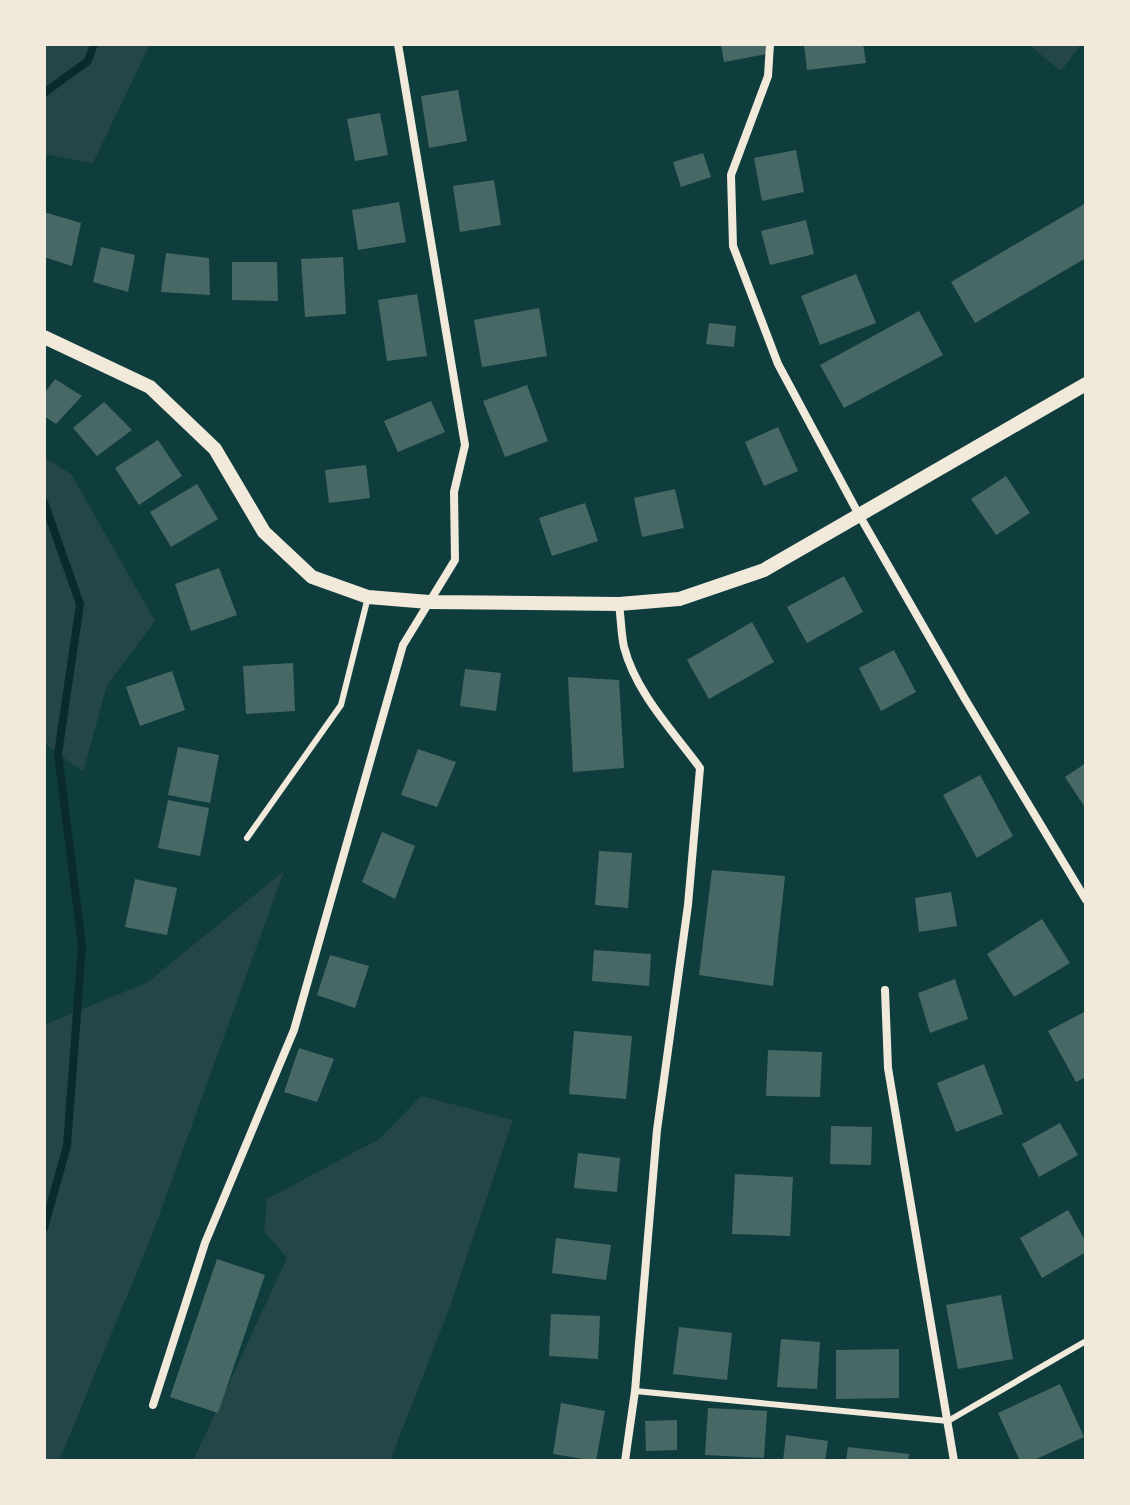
<svg xmlns="http://www.w3.org/2000/svg" width="1130" height="1505" font-family="'PT Sans',sans-serif">
	<rect width="100%" height="100%" fill="#0f3d3e"/>
	<g fill="#244646">
		<path d="M44,44H150L93,163L44,154Z"/>
		<path d="M1028,44H1081L1061,71Z"/>
		<path d="M44,457L71,474L155,621L107,685L83,772L44,743Z"/>
		<path d="M284,871L152,1235L59,1461H44V1025L148,982Z"/>
		<path d="M421,1096L513,1120L449,1309L390,1461H193L287,1258L264,1231L267,1199L379,1139Z"/>
	</g>
	<g fill="none" stroke-linecap="round" stroke-linejoin="round">
		<g stroke="#0a2a2b" stroke-width="8">
			<path d="M44,93L88,61L94,44"/>
			<path d="M44,502L80,604L58,754L82,946L67,1146L44,1228"/>
		</g>
	</g>
	<g fill="#486865">
		<path d="M721,44H765L767,54L724,62Z"/>
		<path d="M804,44H863L866,63L807,70Z"/>
		<path d="M458,90L467,141L429,148L421,96Z"/>
		<path d="M380,113L388,155L355,161L347,119Z"/>
		<path d="M796,150L804,192L762,201L754,158Z"/>
		<path d="M703,153L711,177L681,187L673,162Z"/>
		<path d="M494,180L501,225L460,232L453,186Z"/>
		<path d="M399,202L406,242L358,250L352,210Z"/>
		<path d="M1086,203V258L975,323L951,282Z"/>
		<path d="M44,212L81,223L72,266L44,257Z"/>
		<path d="M806,220L814,254L770,265L761,231Z"/>
		<path d="M101,247L135,255L128,292L93,282Z"/>
		<path d="M166,253L209,258L210,295L161,292Z"/>
		<path d="M343,257L346,314L305,317L301,259Z"/>
		<path d="M232,262H277L278,301L232,300Z"/>
		<path d="M856,274L876,323L820,345L801,296Z"/>
		<path d="M417,294L427,356L387,361L378,300Z"/>
		<path d="M539,308L547,356L482,367L474,320Z"/>
		<path d="M919,311L943,355L844,408L820,365Z"/>
		<path d="M709,323L736,326L734,347L706,344Z"/>
		<path d="M55,379L82,396L56,424L44,416V394Z"/>
		<path d="M527,385L548,441L505,457L483,401Z"/>
		<path d="M431,401L445,432L398,452L384,421Z"/>
		<path d="M104,402L132,430L97,456L73,428Z"/>
		<path d="M778,427L798,471L764,486L745,442Z"/>
		<path d="M158,440L182,476L139,505L115,468Z"/>
		<path d="M366,465L370,498L329,503L325,470Z"/>
		<path d="M1006,476L1030,513L996,535L971,499Z"/>
		<path d="M197,484L218,519L171,547L150,512Z"/>
		<path d="M675,489L684,528L642,537L634,498Z"/>
		<path d="M585,503L598,541L552,556L539,518Z"/>
		<path d="M219,568L237,615L191,631L175,584Z"/>
		<path d="M844,576L863,612L807,643L787,607Z"/>
		<path d="M752,622L774,662L709,699L687,660Z"/>
		<path d="M894,650L916,692L881,711L859,668Z"/>
		<path d="M293,663L295,711L246,714L243,666Z"/>
		<path d="M465,669L501,673L496,711L460,706Z"/>
		<path d="M172,671L185,710L140,726L126,687Z"/>
		<path d="M568,677L619,680L624,768L573,772Z"/>
		<path d="M178,747L219,755L210,803L168,795Z"/>
		<path d="M418,749L456,762L437,807L401,795Z"/>
		<path d="M1086,763V809L1065,777Z"/>
		<path d="M980,775L1013,836L977,858L943,795Z"/>
		<path d="M168,800L209,808L200,856L158,848Z"/>
		<path d="M382,832L415,846L395,899L362,882Z"/>
		<path d="M599,851L632,853L628,908L595,905Z"/>
		<path d="M712,870L785,876L773,986L699,975Z"/>
		<path d="M135,879L177,888L167,935L125,927Z"/>
		<path d="M951,892L957,926L919,932L915,898Z"/>
		<path d="M1042,919L1070,963L1014,997L987,954Z"/>
		<path d="M594,950L651,954L649,986L592,981Z"/>
		<path d="M330,955L369,966L355,1008L317,995Z"/>
		<path d="M955,979L968,1019L930,1033L918,993Z"/>
		<path d="M1086,1011V1077L1076,1082L1048,1031Z"/>
		<path d="M574,1031L632,1036L626,1099L569,1094Z"/>
		<path d="M299,1048L334,1059L317,1102L284,1092Z"/>
		<path d="M768,1050L822,1052L820,1097L766,1096Z"/>
		<path d="M984,1064L1003,1114L956,1132L937,1083Z"/>
		<path d="M1060,1123L1078,1155L1039,1177L1022,1144Z"/>
		<path d="M831,1126L872,1127L871,1165L830,1164Z"/>
		<path d="M578,1153L620,1158L617,1192L574,1188Z"/>
		<path d="M735,1174L793,1177L790,1236L732,1234Z"/>
		<path d="M1068,1210L1086,1242V1252L1042,1278L1020,1238Z"/>
		<path d="M556,1238L611,1245L606,1280L552,1273Z"/>
		<path d="M217,1259L265,1275L218,1413L170,1397Z"/>
		<path d="M1001,1295L1013,1359L958,1369L946,1305Z"/>
		<path d="M551,1314L600,1316L598,1359L549,1356Z"/>
		<path d="M679,1327L732,1333L727,1380L673,1374Z"/>
		<path d="M781,1339L820,1342L817,1389L777,1387Z"/>
		<path d="M899,1349V1398L836,1399V1350Z"/>
		<path d="M1060,1384L1084,1437L1032,1461H1020L998,1413Z"/>
		<path d="M561,1403L605,1411L596,1461L553,1454Z"/>
		<path d="M708,1408L767,1411L764,1458L705,1455Z"/>
		<path d="M677,1420V1450L646,1451L645,1421Z"/>
		<path d="M786,1435L828,1441L825,1461H783Z"/>
		<path d="M848,1447L909,1454L908,1461H846Z"/>
	</g>
	<g fill="none" stroke-linecap="round" stroke-linejoin="round">
		<g stroke="#f1e9da" stroke-width="6">
			<path d="M247,838L341,705L368,597"/>
			<path d="M635,1391L948,1421L1086,1341"/>
		</g>
		<g stroke="#f1e9da" stroke-width="8">
			<path d="M770,44L768,76L731,175L733,246L778,364L858,513L965,699L1086,900"/>
			<path d="M619,604C621,618 621,634 624,647C636,693 673,731 700,768L688,905L657,1130L635,1391L625,1461"/>
			<path d="M885,990L888,1068L954,1461"/>
			<path d="M153,1405L205,1243L294,1030L403,645L455,560L454,492L465,445L398,44"/>
		</g>
		<path stroke="#f1e9da" stroke-width="14" d="M44,337L150,387L215,449L264,532L312,577L368,597L429,602L619,604L679,599L764,570L1086,384"/>
	</g>
	<rect width="1130" height="1505" fill="none" stroke="#f1e9da" stroke-width="92"/>
</svg>
